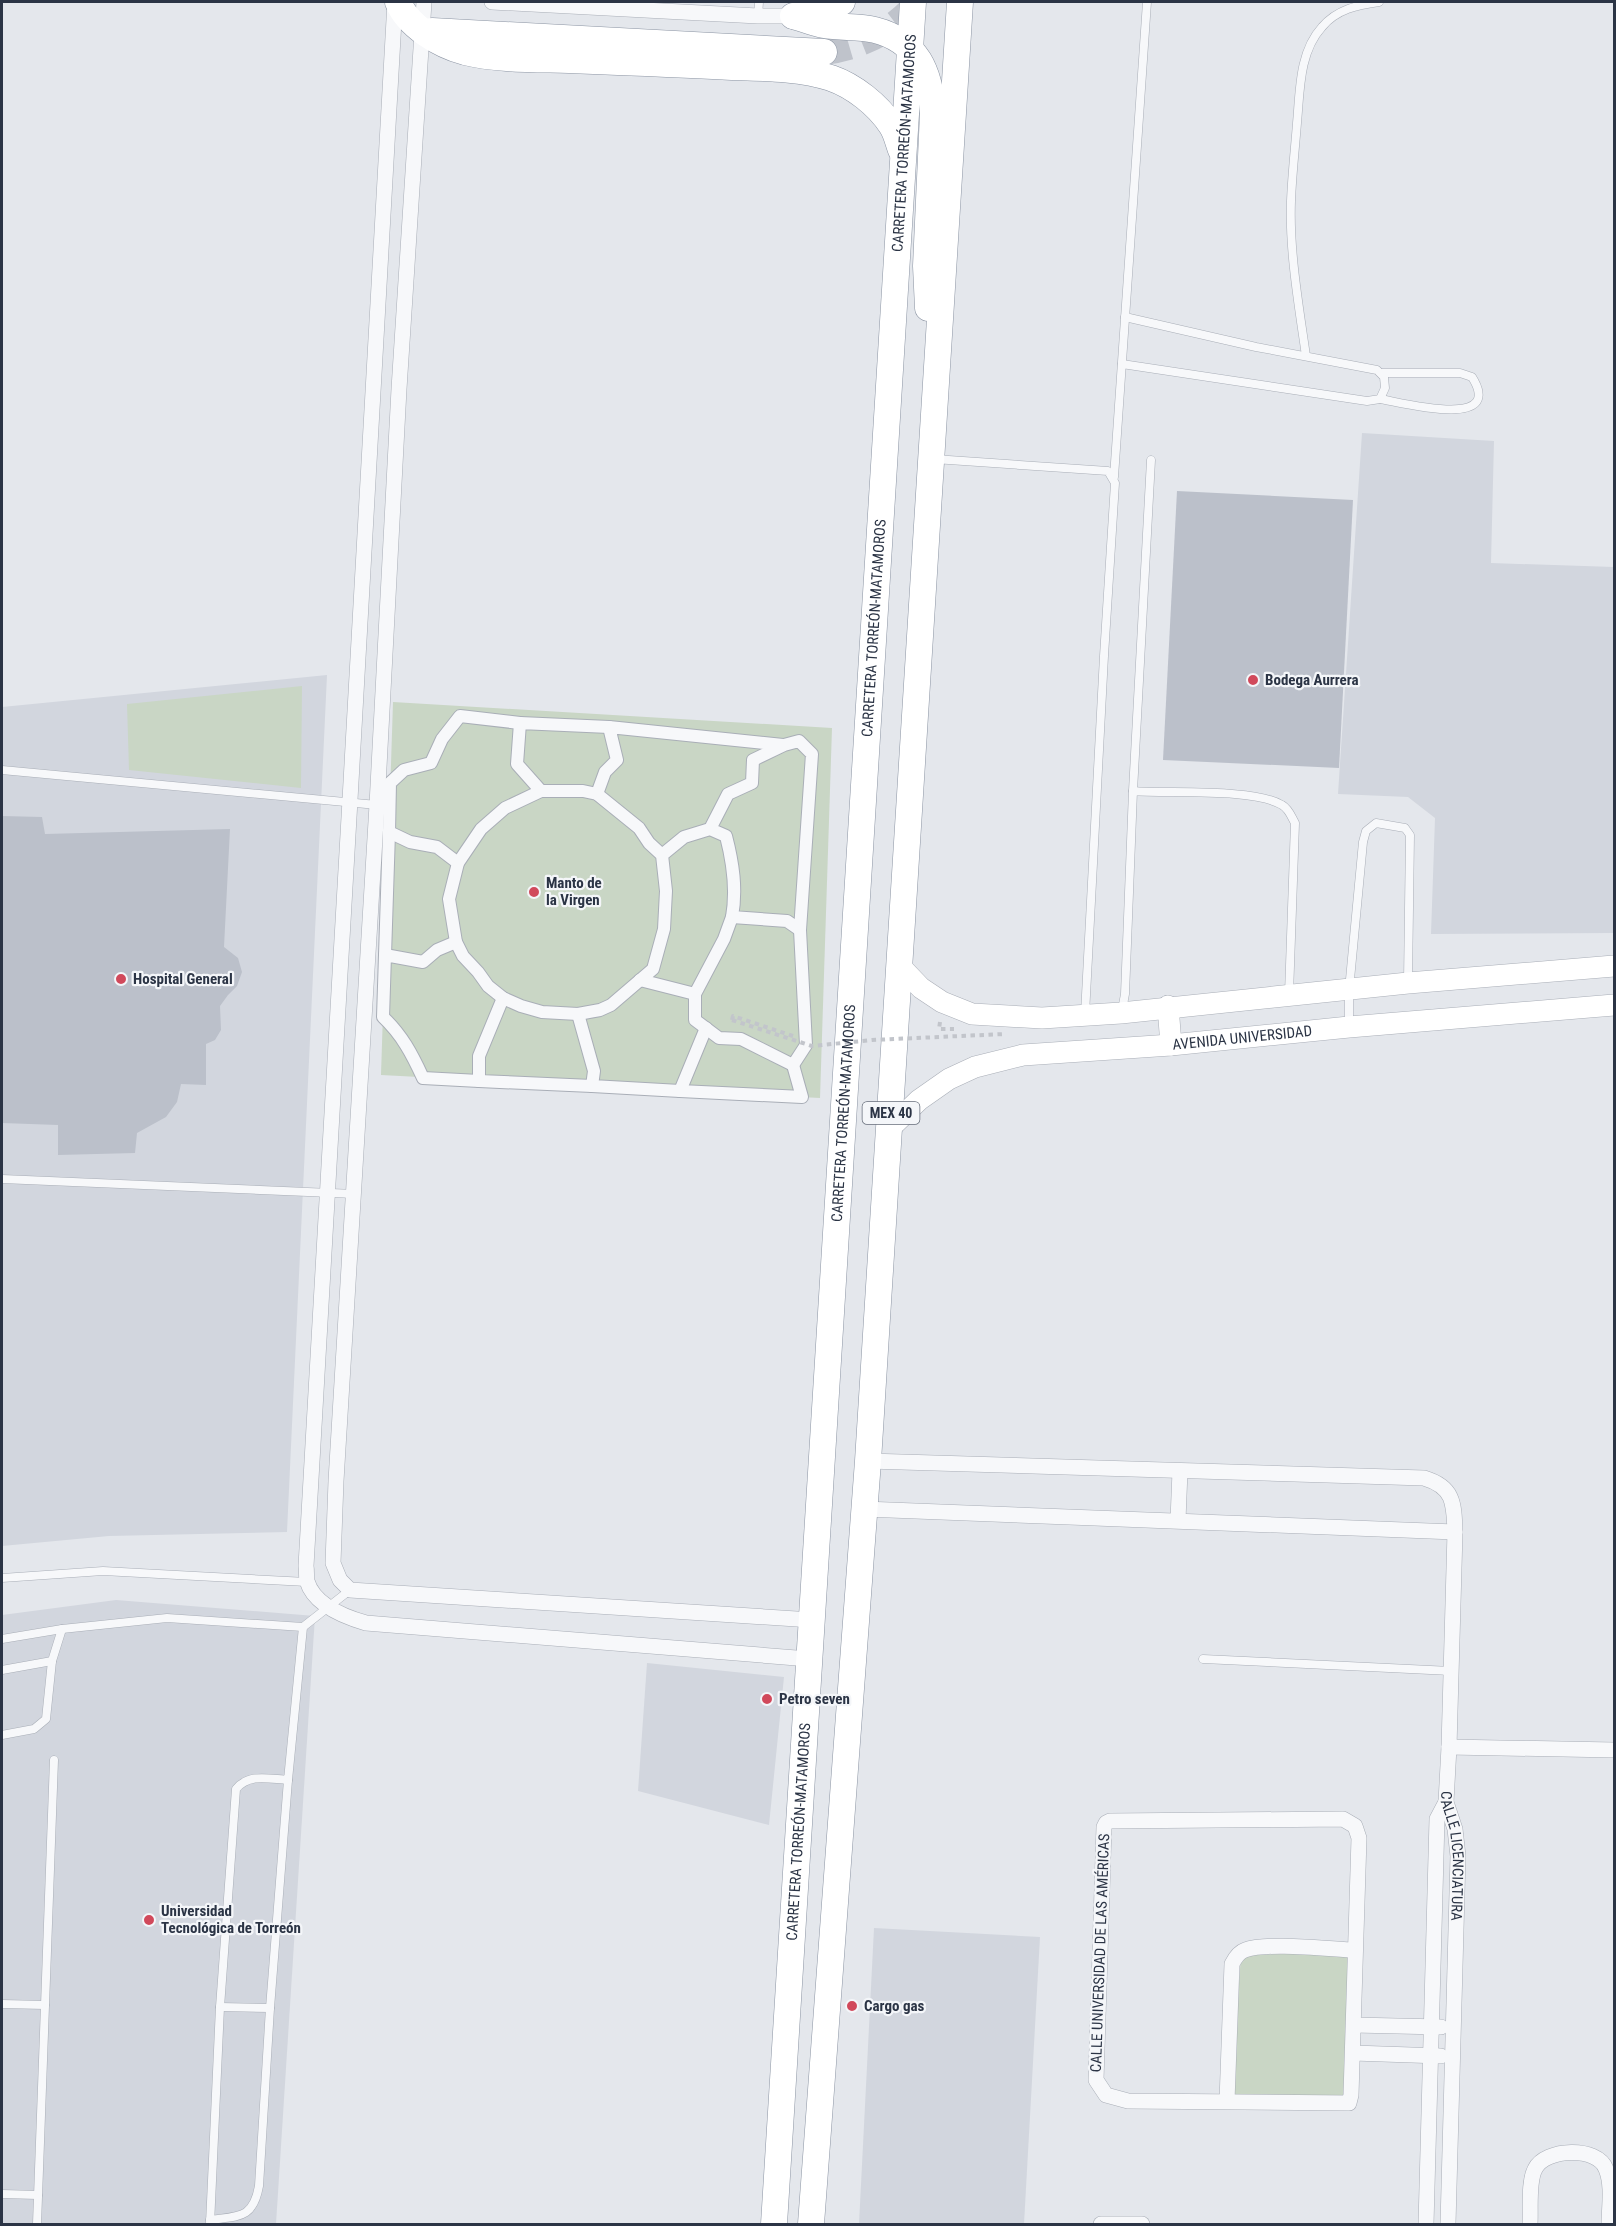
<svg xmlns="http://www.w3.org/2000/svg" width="1616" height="2226" font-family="'Roboto Condensed',sans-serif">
	<rect width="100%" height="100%" fill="#e4e7ec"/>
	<g fill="#d2d6de">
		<path d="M1362,433L1494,441L1491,563L1614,567V933L1431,934L1435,818L1408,797L1338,794Z"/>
		<path d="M327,675L287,1532L109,1536L2,1546V707Z"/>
		<path d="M116,1600L315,1616L276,2224H2V1615Z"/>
		<path d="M647,1663L784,1677L769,1825L638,1791Z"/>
		<path d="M874,1928L1040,1937L1024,2224H859Z"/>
	</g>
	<g fill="#c9d6c5">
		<path d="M302,686L301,788L129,770L127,704Z"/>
		<path d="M393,702L832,728L820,1098L381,1075Z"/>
		<path d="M1352,1952L1347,2100L1231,2097L1241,1955Z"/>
	</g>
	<g fill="#bbc0ca">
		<path d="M1177,491L1353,500L1339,768L1163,760Z"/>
		<path d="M2,816L42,817L45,834L230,829L224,947L238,958L242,972L237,986L228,995L220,1006L221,1030L215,1040L206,1044V1085L181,1084L177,1102L166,1117L137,1133L135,1153L58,1155V1125L2,1123Z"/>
	</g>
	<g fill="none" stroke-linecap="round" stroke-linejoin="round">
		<path stroke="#bfc3cb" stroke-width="26" stroke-dasharray="26 13" stroke-linecap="butt" d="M824,52C862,47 893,31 918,2"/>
		<defs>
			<g id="service">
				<path d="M758,16L759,2"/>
				<path d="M1306,356C1299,307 1289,250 1291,201C1292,175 1295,149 1297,123C1300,91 1299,52 1322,27C1337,9 1358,5 1379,2"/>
				<path d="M1122,364L1367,401L1380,399L1385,388L1384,377L1377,370L1256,347L1125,317"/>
				<path d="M1380,399C1400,402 1506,431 1472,377L1460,373H1382"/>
				<path d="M934,459L1108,471L1115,483L1104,656L1085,1014"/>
				<path d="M1114,477L1147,2"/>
				<path d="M2,770L377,805"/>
				<path d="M1133,791L1151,460"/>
				<path d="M1122,1010L1125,994L1133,791C1168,794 1254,788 1282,805C1289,809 1291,816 1295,823L1289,994"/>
				<path d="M1349,1026V990L1363,842L1366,831L1376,823L1405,828L1410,835L1408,981"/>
				<path d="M2,1179L355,1194"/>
				<path d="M2,1578L103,1571L307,1582"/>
				<path d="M2,1639L62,1629L167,1618L303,1627"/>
				<path d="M1203,1659L1451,1671"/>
				<path d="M2,1670L52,1661"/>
				<path d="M2,1735L34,1729L46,1719L52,1661L62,1629"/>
				<path d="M2,2004L45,2005"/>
				<path d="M220,2007L270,2008"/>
				<path d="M2,2194L38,2195"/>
				<path d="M210,2220C239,2216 253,2219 259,2186L270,2008L288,1780"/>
				<path d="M37,2224L54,1760"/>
				<path d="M210,2224L220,2007L236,1789C249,1773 269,1779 288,1780L303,1627L350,1590"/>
			</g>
			<g id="pedestrian">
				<path d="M541,791L517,764L520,723L609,727"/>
				<path d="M597,794L605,772L617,760L609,727L783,745"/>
				<path d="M662,855L649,843L639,828L597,794L583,791H541L505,808L481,829L458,863L449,899L456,942L463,956L478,972L488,986L503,998L521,1006L542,1012L578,1014L600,1010L611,1005L653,969L664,929L666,891L662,855L684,837L710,829L728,794L752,783L753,760L784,745L799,741L812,754L800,930L787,921L732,917C737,889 733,863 726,836L710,829"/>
				<path d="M458,863L437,847L410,842L389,832L390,783L404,770L431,763L442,739L460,716L520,723"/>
				<path d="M732,917L724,939L695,994V1020L719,1038L741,1039L793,1065L806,1045L800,930"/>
				<path d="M456,942L437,950L423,962L385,955L383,1017C402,1035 412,1054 423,1078L479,1081"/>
				<path d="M385,955L389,832"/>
				<path d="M640,980L695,994"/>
				<path d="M503,998L479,1056V1081L592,1086"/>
				<path d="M578,1014L594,1071L592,1086L680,1091"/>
				<path d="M706,1028L680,1091L802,1097L793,1065"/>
			</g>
			<g id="minor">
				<path d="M395,2C365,523 337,1045 306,1566C307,1571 306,1577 307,1581C314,1605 345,1617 366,1623L809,1659"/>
				<path d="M424,2L399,389L377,805L336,1481L333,1563L340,1580L350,1590L812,1620"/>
				<path d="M492,2L758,16H793"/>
				<path id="s1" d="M868,1461L1424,1478C1454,1487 1454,1503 1455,1532L1449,1747L1446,1802L1455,1829L1458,1856L1448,2224"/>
				<path d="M864,1509L1455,1532"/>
				<path d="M1178,1520L1180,1471"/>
				<path d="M1449,1747L1614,1750"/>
				<path d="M1343,1819L1355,1826L1359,1838L1351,2095L1349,2103L1128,2101L1106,2095L1096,2080L1104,1827L1106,1823L1110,1821Z"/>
				<path d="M1354,2025L1441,2027"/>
				<path d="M1353,2053L1441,2056"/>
				<path d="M1227,2101L1232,1964C1235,1958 1239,1952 1245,1950C1267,1942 1329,1949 1355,1950"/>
				<path d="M1101,2224H1142"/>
				<path d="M1426,2224L1437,1819L1446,1802"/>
				<path d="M1530,2224C1531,2210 1528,2182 1535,2169C1545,2148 1598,2146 1606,2169C1613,2186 1609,2207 1609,2224"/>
			</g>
			<g id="secondary">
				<path d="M900,966L921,988L942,1002L972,1014L1042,1018L1121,1013L1408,983L1614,966"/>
				<path d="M1168,1006L1171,1045"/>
				<path id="s2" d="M890,1128L919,1100L949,1079L975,1067L1023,1055L1171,1045L1349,1027L1614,1005"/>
			</g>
			<g id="trunk">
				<path d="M398,2C408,26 439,45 465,52C498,60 535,59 569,60C623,62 678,64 732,67C764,68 800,68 831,78C854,86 878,105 891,125C896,132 898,142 901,150"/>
				<path d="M793,16C804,19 814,23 824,25C841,28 859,26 875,30C918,41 930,73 933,113L926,266L928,308"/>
				<path d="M794,16L834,6L842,2"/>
				<path d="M432,31L824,52"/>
				<path id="s3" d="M774,2224L913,2"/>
				<path d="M811,2224L868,1461L960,2"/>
			</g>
		</defs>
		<use href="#service" stroke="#a9aeb7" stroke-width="9"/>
		<use href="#pedestrian" stroke="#a9aeb7" stroke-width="14"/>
		<use href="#minor" stroke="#a9aeb7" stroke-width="16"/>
		<use href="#secondary" stroke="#a9aeb7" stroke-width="22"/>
		<use href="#trunk" stroke="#8b94a3" stroke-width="27"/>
		<g stroke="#c2c5cb" stroke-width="4" stroke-dasharray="4.5 4.5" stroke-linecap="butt">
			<path d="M732,1020L733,1016L793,1036"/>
			<path d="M940,1022L939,1029H954"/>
		</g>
		<use href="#service" stroke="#f7f8fa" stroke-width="8"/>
		<use href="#pedestrian" stroke="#f7f8fa" stroke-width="12"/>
		<use href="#minor" stroke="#f7f8fa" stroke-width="15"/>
		<use href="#secondary" stroke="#fff" stroke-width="21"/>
		<use href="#trunk" stroke="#fff" stroke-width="26"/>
		<path stroke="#c2c5cb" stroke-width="4" stroke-dasharray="4.5 4.5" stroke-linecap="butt" d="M732,1020L812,1046L872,1040L1005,1034"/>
	</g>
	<g fill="#d1495b" stroke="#f4f6f9" stroke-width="2">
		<circle cx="1253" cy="680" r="6"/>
		<circle cx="534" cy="892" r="6"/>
		<circle cx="121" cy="979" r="6"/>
		<circle cx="767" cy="1699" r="6"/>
		<circle cx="149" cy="1920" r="6"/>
		<circle cx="852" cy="2006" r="6"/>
	</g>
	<g text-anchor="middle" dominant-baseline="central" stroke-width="4.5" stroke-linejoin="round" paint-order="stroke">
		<rect fill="#f4f6f9" stroke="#676e7b" stroke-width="1.5" x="862.5" y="1102" width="57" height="22" rx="4.5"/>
		<g font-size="14" font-weight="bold" fill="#2b3445">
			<text x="891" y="1113">MEX 40</text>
		</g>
		<g font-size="15" fill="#2b3445" stroke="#f4f6f9">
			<text stroke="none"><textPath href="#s3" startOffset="2085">CARRETERA TORREÓN-MATAMOROS</textPath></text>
			<text stroke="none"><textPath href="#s3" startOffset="1599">CARRETERA TORREÓN-MATAMOROS</textPath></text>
			<text stroke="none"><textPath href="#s2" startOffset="375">AVENIDA UNIVERSIDAD</textPath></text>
			<text stroke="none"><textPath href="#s3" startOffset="1113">CARRETERA TORREÓN-MATAMOROS</textPath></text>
			<text stroke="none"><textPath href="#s3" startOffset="393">CARRETERA TORREÓN-MATAMOROS</textPath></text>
			<text stroke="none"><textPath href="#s1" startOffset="950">CALLE LICENCIATURA</textPath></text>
			<text transform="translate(1100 1953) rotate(-88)">CALLE UNIVERSIDAD DE LAS AMÉRICAS</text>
		</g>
		<g font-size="15" font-weight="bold" fill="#2b3445" stroke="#f4f6f9" text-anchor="start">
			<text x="1265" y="680">Bodega Aurrera</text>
			<text x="546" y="883">Manto de<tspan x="546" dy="17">la Virgen</tspan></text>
			<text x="133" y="979">Hospital General</text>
			<text x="779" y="1699">Petro seven</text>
			<text x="161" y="1911">Universidad<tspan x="161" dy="17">Tecnológica de Torreón</tspan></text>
			<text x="864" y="2006">Cargo gas</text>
		</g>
	</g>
	<rect width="1616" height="2226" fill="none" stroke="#2b3445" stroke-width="6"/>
</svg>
